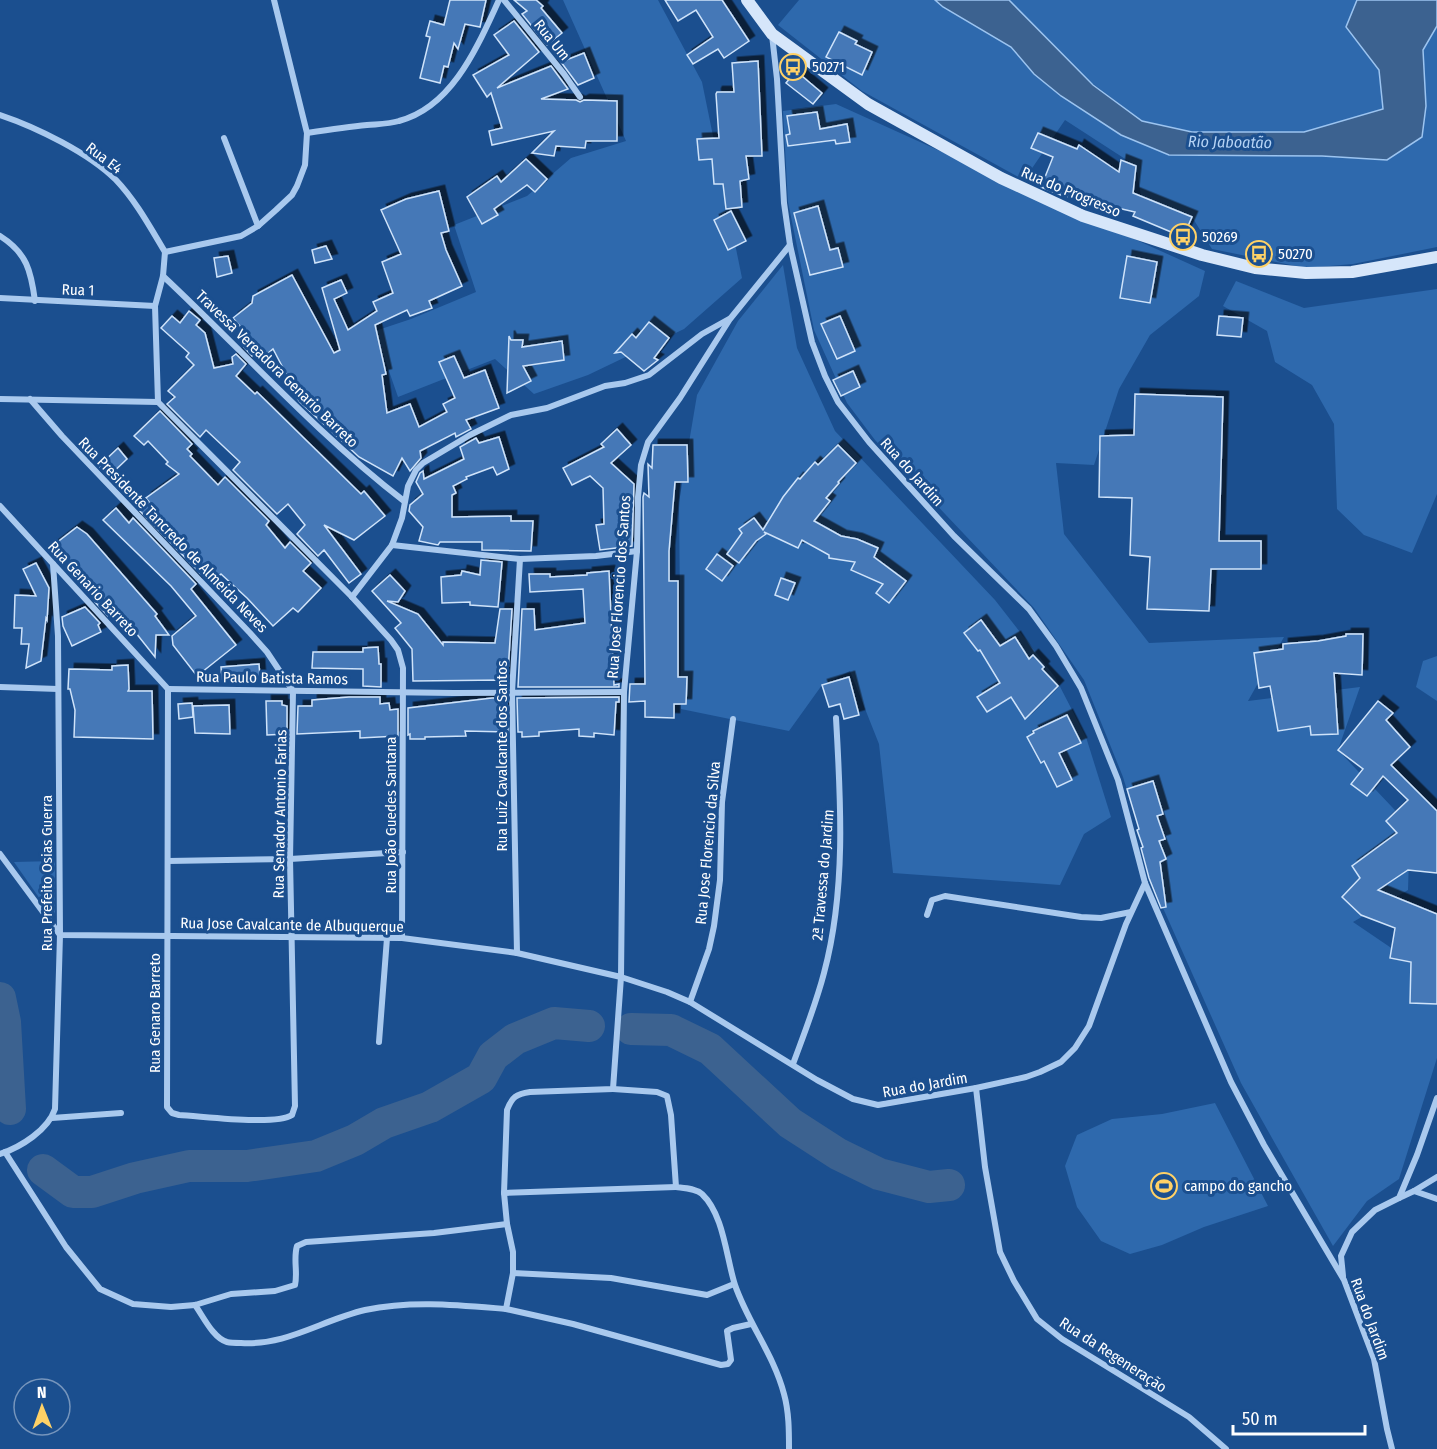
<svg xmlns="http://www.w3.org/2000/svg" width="1437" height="1449" font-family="'Fira Sans Condensed',sans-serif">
	<defs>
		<filter id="shadow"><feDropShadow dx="5.5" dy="-5.5" stdDeviation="0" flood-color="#0009"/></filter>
	</defs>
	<rect width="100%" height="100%" fill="#1b4f8f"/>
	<g fill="#2e69ad">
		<path d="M563,0H658L702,82L742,278L684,329L588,375L534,394L495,359L398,397L375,331L411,319L476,292L454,225L527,196L571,158L626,141Z"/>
		<path d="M799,0H935L943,7L1011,47L1034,74L1061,96L1121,135L1322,156L1387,160L1426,106L1423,50L1437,26V247L1353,264L1306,268L1212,249L1192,217L1141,196L1136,166L1065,120L1024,180L862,91L778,25Z"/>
		<path d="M1009,0H1357L1347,27L1379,70L1383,109L1304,132H1192L1142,121L1088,80Z"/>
		<path d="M836,104L1205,271L1199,296L1150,335L1119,389L1094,465L1056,463L1064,534L1149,643L1284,637L1248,701L1360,687L1338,750L1410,826L1408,890L1353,922L1437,979V1058L1399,1179L1367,1201L1333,1246L1241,1083L1163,908L1123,777L1084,680L1034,608L875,440L847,403L814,330L788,202L783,111Z"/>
		<path d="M783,265L797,348L835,431L995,600L1055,677L1086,737L1111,817L1084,834L1060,885L893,873L879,744L850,671L822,685L789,731L681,709L679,502L697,395L738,321Z"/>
		<path d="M1236,281L1304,308L1437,289V494L1412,553L1364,535L1337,509L1334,424L1312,385L1275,362L1267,331L1223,306Z"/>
		<path d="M1437,656V701L1416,687L1423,661Z"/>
		<path d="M55,861V916L47,909L14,862Z"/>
		<path d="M1215,1103L1268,1206L1204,1227L1162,1245L1130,1254L1101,1241L1077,1207L1065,1166L1077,1135L1112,1119L1162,1114Z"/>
	</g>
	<path fill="#3c6290" stroke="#9cc4f0" stroke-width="1.5" d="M935,0H1009L1093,85L1142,121L1192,132H1304L1383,109L1379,70L1346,27L1357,0H1437V26L1423,50L1426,106L1422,137L1387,160L1322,156L1169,155L1121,135L1061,96L1034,74L1011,47L943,7Z"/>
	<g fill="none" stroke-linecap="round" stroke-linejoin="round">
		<g stroke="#3c6290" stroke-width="32">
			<path d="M0,998L5,1022L10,1109"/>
			<path d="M631,1029L671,1030L710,1049L790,1123L838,1154L879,1174L929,1187L949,1185"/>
			<path d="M43,1170L73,1192H92L135,1178L189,1166H247L316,1156L355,1140L384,1123L430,1107L481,1078L493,1056L515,1039L554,1023L589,1026"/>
		</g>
	</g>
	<g fill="#4478b7" stroke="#cfe3fa" stroke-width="1.5" filter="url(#shadow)">
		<path d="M450,0H486L480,27L465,24L458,49L454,43L448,67L444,66L440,83L420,78L430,37L426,36L430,21L444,25Z"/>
		<path d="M514,0H536L543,6L541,8L562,33L547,45L522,14L527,11Z"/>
		<path d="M665,0H722L749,41L724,58L718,49L693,64L687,55L713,37L696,10L678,21Z"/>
		<path d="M514,21L539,52L497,88L551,66L568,89L541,99L576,100L580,102L584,100L617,101V141H586L585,148L556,146L554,156L532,153L554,131L492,145L489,131L502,128L491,93L487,97L473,75L509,55L494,35Z"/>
		<path d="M839,32L857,41L855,44L872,52L862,75L826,57Z"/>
		<path d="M584,53L594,78L578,85L561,62Z"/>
		<path d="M758,61L762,156H746L749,179L740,181L742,207L726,209L723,184H714L712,159L699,160L697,139L719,138L716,94L717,92H734L732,63Z"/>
		<path d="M796,71L822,93L813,104L786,83Z"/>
		<path d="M817,112L820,129L847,124L850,142L836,144L835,140L788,146L786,135L790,134L787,116Z"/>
		<path d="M1038,133L1077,149L1079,145L1119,172L1121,160L1136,166L1133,193L1192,217L1183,237L1133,216L1135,212L1061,195L1041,187L1053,157L1031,148Z"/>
		<path d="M526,159L547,179L535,192L527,185L494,209L498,215L482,224L467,197L497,176L501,182Z"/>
		<path d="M439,191L449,231L441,233L446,250L462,286L429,301L432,308L410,316L407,310L375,325L386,374L382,375L387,413L410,404L419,427L447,412L443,404L455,398L439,362L454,356L464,378L485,370L499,408L466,420L471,429L456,437L455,433L420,451L421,458L410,471L402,458L393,476L359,457L300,402L290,389L293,387L273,349L260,360L254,353L252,356L244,347L252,340L233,318L252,303L253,296L292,275L334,353L340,350L322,288L341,280L347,293L334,299L348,330L377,311L373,302L393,293L382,262L401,254L381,210L406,199Z"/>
		<path d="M818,206L830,250L838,248L843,267L810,275L794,213Z"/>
		<path d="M731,211L746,241L728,250L714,220Z"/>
		<path d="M326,246L332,259L315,263L312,250Z"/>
		<path d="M228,256L232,273L217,277L214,258Z"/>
		<path d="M1127,256L1157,262L1150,303L1120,298Z"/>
		<path d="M189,311L200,320L196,325L205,333L214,368L233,364L232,357L236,354L246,364L236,376L255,394L257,392L361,494L364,491L385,516L354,540L324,525L361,574L349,583L324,550L318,556L297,534L305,525L288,504L277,514L233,470L240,462L206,430L200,437L167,404L175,397L168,391L194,365L186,357L189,353L161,328L172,316L180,323Z"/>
		<path d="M840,316L855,351L837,359L821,324Z"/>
		<path d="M1219,316L1243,318L1241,337L1217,335Z"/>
		<path d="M649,322L669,338L654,358L658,360L644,371L621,352L615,353L632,334L636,338Z"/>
		<path d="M509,336L511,340H523L522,347L562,341L564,360L523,366L531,381L507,393Z"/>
		<path d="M853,371L860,387L841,396L833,380Z"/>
		<path d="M1135,394L1223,397L1219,541H1261V569H1211L1209,611L1147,609L1150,557L1130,555L1132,498L1099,497L1100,436L1134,435Z"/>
		<path d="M160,411L192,444L187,449L192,454L190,456L218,485L225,477L269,521L266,525L285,548L290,542L311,563L303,571L321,588L298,612L293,608L273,626L247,598L221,574L216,579L209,572L204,577L140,511L149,502L146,498L179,474L166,464L168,462L148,441L144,445L134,436Z"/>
		<path d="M617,429L631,445L611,463L634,484L632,546L600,550L596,525L604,524L603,488L590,476L572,485L563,468L604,447L601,444Z"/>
		<path d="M499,437L509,469L497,475L493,467L466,477L467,479L453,486L456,493L452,495V517L511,516V521H533L531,551L482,550V542H440L438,545L419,541L423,527L409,511L410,505L423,494L416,482L420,473L423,471L424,479L464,459L460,447L476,438L479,443Z"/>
		<path d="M653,445H687L688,482H675L669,551V581H678V677H687L686,704H674V718L645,717V701L629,702L630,684H645V682L643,497L644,493L649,497L648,464L652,468Z"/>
		<path d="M838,445L856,463L838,482L839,483L826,498L830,501L814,521L841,536L857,539L878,548L874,557L906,581L889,603L876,593L883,584L851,570L855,562L829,558V555L802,540L798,548L764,532L766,534L756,541L739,563L727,554L742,533L739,529L754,518L763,530L783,497L798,478L800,479L815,462L818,465Z"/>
		<path d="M118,448L127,459L109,476L99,466Z"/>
		<path d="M116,508L129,523L133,518L196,584L191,589L236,645L197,676L173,645L172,636L196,616L171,586L103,520Z"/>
		<path d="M77,527L87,534L157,614L155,616L169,635H156L155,657L124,618L125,620L115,610L108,616L95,602L104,598L63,557L61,559L51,547Z"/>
		<path d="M717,554L733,566L722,581L706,569Z"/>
		<path d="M481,560L502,562L498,607L470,605V602L442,603L441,577L461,575L462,571L480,575Z"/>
		<path d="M36,563L49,588L47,620L46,618L41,661L26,668L29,644H21L22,628H14L15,595L36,596L23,569Z"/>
		<path d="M609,571L614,685L619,684V687H518L522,609H534L535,630L585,623L583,589L530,592L529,574H550V577L587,575V573Z"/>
		<path d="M390,575L405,591L398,602L387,601L418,614L443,645V642L495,643L500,609H512L507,687H502V680L413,681L412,649L395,628L401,623L372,591Z"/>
		<path d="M781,578L795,583L788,600L775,595Z"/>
		<path d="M85,607L100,623L98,625L101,632L72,646L63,626L62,617Z"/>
		<path d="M981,620L1000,646L1015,637L1029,659L1033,655L1044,667L1042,669L1058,686L1025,719L1011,697L987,712L977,697L1000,683L980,650L978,651L964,633Z"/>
		<path d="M1346,634H1363L1362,675L1334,673L1338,734L1311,735L1310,726L1278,731L1270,686L1259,688L1254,653L1283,649V644L1318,641L1346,636Z"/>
		<path d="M378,647L379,664H381V687L363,686V669L312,668L313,652H363V648Z"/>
		<path d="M259,664L260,678L222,680L221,667Z"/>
		<path d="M128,665L129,689L128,691H152L153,739L74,737L75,710L70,689H68L69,669L112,670V666Z"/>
		<path d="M849,677L859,715L844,719L840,704L829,707L822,685Z"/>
		<path d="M349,697H380V704L389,703L390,710L398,709V736L360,738V731L297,734L298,706H312V700Z"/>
		<path d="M619,697V702H616L614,735L594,733V737L579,736V729L539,732V736L522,737V732H518L517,698Z"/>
		<path d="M492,698H507L508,732L465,731L466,736L425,737V739H410V734L408,735V708Z"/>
		<path d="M266,701H282V705L287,706V734L267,735Z"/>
		<path d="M1378,701L1393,713L1386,720L1410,747L1391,765L1437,811V873L1408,870L1378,890L1437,914V1004L1410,1003L1411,962L1390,958L1395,928L1361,915L1342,897L1360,878L1352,866L1397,833L1386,821L1408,800L1383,776L1367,796L1351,784L1363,769L1338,750Z"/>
		<path d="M192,703L193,717L179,719L178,704Z"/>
		<path d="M229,705L230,734L195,733L193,706Z"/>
		<path d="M1067,715L1081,743L1059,753L1072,780L1057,787L1044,761L1041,763L1027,737L1034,733L1033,731Z"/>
		<path d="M1153,781L1163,814L1157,816L1165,839L1159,841L1166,859L1160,862L1166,907L1161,908L1149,878L1141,848L1143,847L1137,830L1139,829L1127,789Z"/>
	</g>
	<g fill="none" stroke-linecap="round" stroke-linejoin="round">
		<g stroke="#a9c9ee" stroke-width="6">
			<path d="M504,0L564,74L580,97"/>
			<path d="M772,35L777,79L784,203L790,245L812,342L825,376L838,402L869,442L954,536L1029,609L1056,646L1081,688L1118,780L1145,883L1231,1082L1264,1145L1344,1280L1374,1359L1387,1429L1392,1449"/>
			<path d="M0,115C36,127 89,153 116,180C136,201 150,227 165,252"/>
			<path d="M307,133C327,130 347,127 367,125C378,124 389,124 399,121C453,107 478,45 499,0"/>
			<path d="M224,138L258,226"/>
			<path d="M0,236C27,253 31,271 35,301"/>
			<path d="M165,252L241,236L258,226L276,210L292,195L297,186L305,165L307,133L274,0"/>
			<path d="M163,276C243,351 317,434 404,501"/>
			<path d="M0,298L155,306"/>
			<path d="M0,399L158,402L352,597L391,640L398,650L403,668L402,938"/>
			<path d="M30,399L62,436L250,633L267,652L293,691L290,859L295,1106L292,1115C275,1126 202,1116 179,1115L172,1113L167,1107L168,689"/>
			<path d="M158,402L155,306L163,276L165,252"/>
			<path d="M0,506L168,689"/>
			<path d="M392,545L520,559L596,556L637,551"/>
			<path d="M352,597L392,545L402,518L408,486L416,470L423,463L470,435L511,415L547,408L605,386L625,383L649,375L702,334L729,319"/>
			<path d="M0,687L58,689"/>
			<path d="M168,689L454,693L624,692"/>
			<path d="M0,854L60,935L402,938L517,953L621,977L667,992L690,1002L817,1080L853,1099L878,1105L976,1088L1026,1077L1040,1072L1061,1062L1075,1048L1089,1026L1126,924L1145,883"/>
			<path d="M168,861L290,859L403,852"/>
			<path d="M927,915L932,900L945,896L1081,917L1101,918L1131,912"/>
			<path d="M517,953L512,692L520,559"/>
			<path d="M690,1002L709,949L714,926L720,880L722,802L733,719"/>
			<path d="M379,1042L387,938"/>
			<path d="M793,1064C804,1034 816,1004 824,973C846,891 841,803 836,718"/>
			<path d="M976,1088L985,1167L1000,1252L1014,1281L1037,1319L1062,1339L1189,1417L1226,1449"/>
			<path d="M613,1089L657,1092L667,1096L671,1115L676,1187C685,1188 695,1188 702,1194C724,1215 726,1257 735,1285C748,1323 774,1355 784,1394C789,1412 789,1431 789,1449"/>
			<path d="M52,1118L121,1113"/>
			<path d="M5,1152L66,1247L100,1289L133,1304L171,1307L195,1305L231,1294L275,1291L295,1285C298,1272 293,1259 297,1246L306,1242L434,1233L507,1224"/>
			<path d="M0,1154C21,1147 48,1130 55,1109L60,935L58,636L53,564"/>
			<path d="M1414,1191L1437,1177"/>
			<path d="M504,1193L676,1187"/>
			<path d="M1399,1198L1414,1191L1437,1199"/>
			<path d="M513,1273L611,1278L707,1295L734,1284"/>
			<path d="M1343,1276L1341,1256L1352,1232L1375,1210L1399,1198L1417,1155L1437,1098"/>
			<path d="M195,1305C203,1316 213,1338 227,1342C231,1343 237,1343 241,1343C286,1346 322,1320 365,1310C412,1300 458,1305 506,1309"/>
			<path d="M751,1324L733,1328L727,1331L731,1360L728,1364L721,1365L573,1324L506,1309L513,1273V1252L507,1224L504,1193L507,1110C512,1097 516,1094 530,1092L613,1089L621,977L624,692L637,551L638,497L641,465L648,442L680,398L730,319L790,245"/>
		</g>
		<path stroke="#d6e6fa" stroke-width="12" d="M747,0L772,34L868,104L1001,178L1083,216L1202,255L1255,268L1306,273L1352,272L1437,257"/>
	</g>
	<defs>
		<symbol id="bus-ring" viewBox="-11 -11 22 22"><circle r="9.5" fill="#1b4f8f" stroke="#ffd166" stroke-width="1.5"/><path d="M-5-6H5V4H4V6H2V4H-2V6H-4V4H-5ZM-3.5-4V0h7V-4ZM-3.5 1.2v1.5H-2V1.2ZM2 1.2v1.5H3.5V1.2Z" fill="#ffd166"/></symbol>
		<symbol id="stadium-ring" viewBox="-11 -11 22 22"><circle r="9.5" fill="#1b4f8f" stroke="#ffd166" stroke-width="1.5"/><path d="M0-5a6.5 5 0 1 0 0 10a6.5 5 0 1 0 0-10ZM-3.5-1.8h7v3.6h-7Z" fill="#ffd166"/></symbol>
	</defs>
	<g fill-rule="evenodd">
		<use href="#bus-ring" x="778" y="52" width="30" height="30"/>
		<use href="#bus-ring" x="1168" y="222" width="30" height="30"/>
		<use href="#bus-ring" x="1244" y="239" width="30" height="30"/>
		<use href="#stadium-ring" x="1149" y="1171" width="30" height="30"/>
	</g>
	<g text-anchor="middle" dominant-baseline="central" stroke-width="6" stroke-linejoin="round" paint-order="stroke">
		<g font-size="15" fill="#fff" stroke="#1b4f8f">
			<text transform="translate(552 40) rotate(51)">Rua Um</text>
			<text transform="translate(104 158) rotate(37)">Rua E4</text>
			<text transform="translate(1071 192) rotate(23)">Rua do Progresso</text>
			<text transform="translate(78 290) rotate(2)">Rua 1</text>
			<text transform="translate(277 369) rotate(44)">Travessa Vereadora Genario Barreto</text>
			<text transform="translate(912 472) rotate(48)">Rua do Jardim</text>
			<text transform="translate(173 535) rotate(46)">Rua Presidente Tancredo de Almeida Neves</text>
			<text transform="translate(619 587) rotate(-86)">Rua Jose Florencio dos Santos</text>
			<text transform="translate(93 589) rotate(47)">Rua Genario Barreto</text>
			<text transform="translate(272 678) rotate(1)">Rua Paulo Batista Ramos</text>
			<text transform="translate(502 756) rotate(-90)">Rua Luiz Cavalcante dos Santos</text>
			<text transform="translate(280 814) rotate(-89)">Rua Senador Antonio Farias</text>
			<text transform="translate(391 815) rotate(-90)">Rua João Guedes Santana</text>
			<text transform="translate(708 843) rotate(-85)">Rua Jose Florencio da Silva</text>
			<text transform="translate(47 873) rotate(-90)">Rua Prefeito Osias Guerra</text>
			<text transform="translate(823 875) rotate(-85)">2ª Travessa do Jardim</text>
			<text transform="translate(292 925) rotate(1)">Rua Jose Cavalcante de Albuquerque</text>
			<text transform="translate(155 1013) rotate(-90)">Rua Genaro Barreto</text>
			<text transform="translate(925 1085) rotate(-10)">Rua do Jardim</text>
			<text transform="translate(1370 1319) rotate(70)">Rua do Jardim</text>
			<text transform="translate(1113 1355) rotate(33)">Rua da Regeneração</text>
		</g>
		<g font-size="15" fill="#fff" stroke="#1b4f8f" text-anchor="start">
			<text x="812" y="67">50271</text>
			<text x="1202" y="237">50269</text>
			<text x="1278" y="254">50270</text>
			<text x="1184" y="1186">campo do gancho</text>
		</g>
		<g font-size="16" font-style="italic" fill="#b5d3f5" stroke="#1b4f8f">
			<text transform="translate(1230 142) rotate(1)">Rio Jaboatão</text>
		</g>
	</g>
	<g transform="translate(42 1407) rotate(359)"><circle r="28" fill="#1b4f8f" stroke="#7695bc" stroke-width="1.5"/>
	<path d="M0-4.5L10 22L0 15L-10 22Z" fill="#ffd166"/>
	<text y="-9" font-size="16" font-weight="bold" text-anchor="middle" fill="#ffffff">N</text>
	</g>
	<path d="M1233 1425v9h132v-9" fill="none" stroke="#ffffff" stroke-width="3"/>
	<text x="1242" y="1425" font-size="18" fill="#ffffff" stroke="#1b4f8f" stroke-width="4.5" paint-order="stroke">50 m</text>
</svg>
